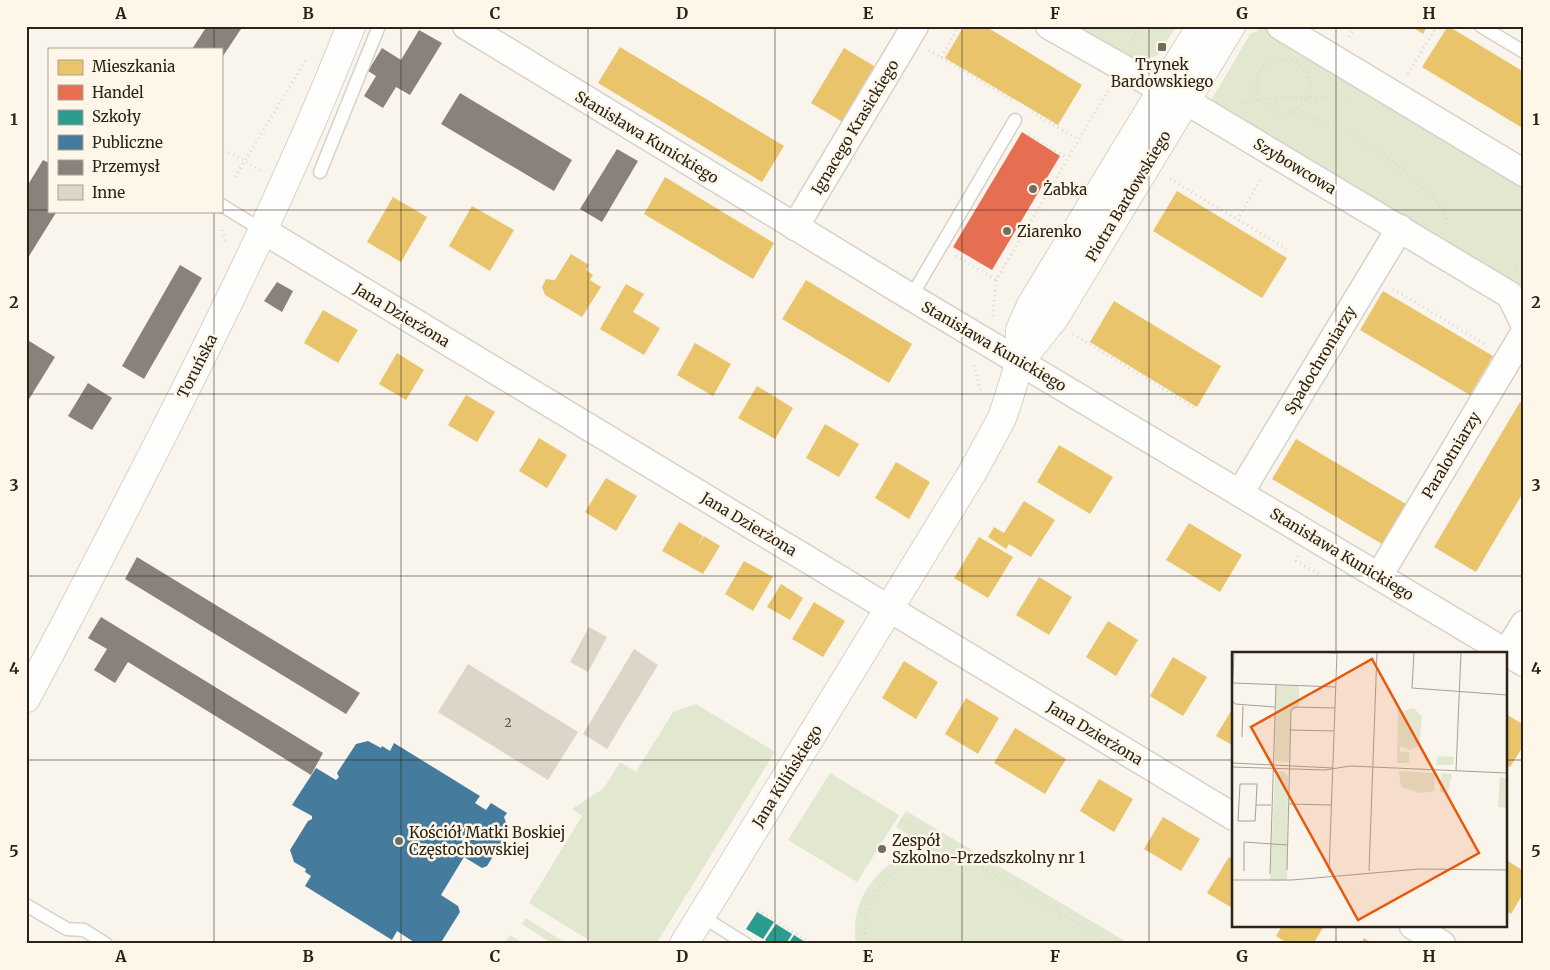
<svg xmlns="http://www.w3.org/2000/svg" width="1550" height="970" font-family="Merriweather,serif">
	<rect width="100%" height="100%" fill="#f9f5ed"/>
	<g fill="#e2e7d0">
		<path d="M1049,26H1177L1157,56C1121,64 1082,39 1049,26Z"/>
		<path d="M1260,26H1280L1524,173V324L1510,295L1210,102L1251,33L1257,32Z"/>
		<path d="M696,704L775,752L656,944H595L529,903L582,816L572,809L604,788L620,762L636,772L673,712Z"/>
		<path d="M830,773L899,815L857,882L788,840Z"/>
		<path d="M906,811L1130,944H856C848,896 884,856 929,847L896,827Z"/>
		<path d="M526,918L567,944H553L522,924Z"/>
		<path d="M510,935L525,944H504Z"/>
	</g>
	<g fill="#e9c46a">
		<path d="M964,26H985L1082,85L1058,125L945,58Z"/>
		<path d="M1411,26H1427L1423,34Z"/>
		<path d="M1448,26L1524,72V129L1422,67Z"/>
		<path d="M620,47L784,146L762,182L598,83Z"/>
		<path d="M844,48L879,69L846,124L811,103Z"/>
		<path d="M665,177L774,243L753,279L644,214Z"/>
		<path d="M1177,191L1287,258L1262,298L1153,231Z"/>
		<path d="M393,197L427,217L401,262L367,242Z"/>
		<path d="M472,206L514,230L490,271L449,246Z"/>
		<path d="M571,254L589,265L586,270L593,275L590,280L601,287L582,317L545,295L542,287L546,279L555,280Z"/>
		<path d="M806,280L912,344L889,383L782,319Z"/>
		<path d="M626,284L644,294L633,312L660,328L644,355L600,329Z"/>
		<path d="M1383,291L1493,356L1470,395L1360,330Z"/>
		<path d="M1114,301L1221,366L1197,407L1090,342Z"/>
		<path d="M323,310L358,330L338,363L304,343Z"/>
		<path d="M695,343L731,364L713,396L677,375Z"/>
		<path d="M397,353L424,370L406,400L379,384Z"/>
		<path d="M757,386L793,408L775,439L738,418Z"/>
		<path d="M466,395L495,412L477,442L448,425Z"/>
		<path d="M1520,402L1524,404V491L1476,572L1434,547Z"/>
		<path d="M825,424L859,444L839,477L806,458Z"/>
		<path d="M539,438L567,455L547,488L519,471Z"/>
		<path d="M1296,439L1406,504L1382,544L1272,479Z"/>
		<path d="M1059,445L1113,477L1090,514L1037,482Z"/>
		<path d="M896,462L930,482L909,519L875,498Z"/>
		<path d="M606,478L637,496L616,531L585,512Z"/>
		<path d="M1024,501L1055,520L1031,557L1009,544L1006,549L988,537L994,527L1004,533Z"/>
		<path d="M679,522L703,536L697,547L704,536L720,546L703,574L662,551Z"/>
		<path d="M1189,523L1242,555L1220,592L1166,560Z"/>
		<path d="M979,537L1013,557L988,598L954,578Z"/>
		<path d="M744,561L773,577L753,611L725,594Z"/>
		<path d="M1039,577L1072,597L1049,635L1016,615Z"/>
		<path d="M781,584L803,598L790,620L767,607Z"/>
		<path d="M814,602L845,621L823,657L792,639Z"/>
		<path d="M1108,621L1138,640L1116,676L1086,657Z"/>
		<path d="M1173,657L1207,677L1183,716L1150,696Z"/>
		<path d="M904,661L938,682L916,719L882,698Z"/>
		<path d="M966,698L999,718L978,754L945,734Z"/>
		<path d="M1234,706V746L1216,736Z"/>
		<path d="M1506,714L1524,725V745L1510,767L1506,765Z"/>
		<path d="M1015,728L1066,759L1045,794L994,763Z"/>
		<path d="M1099,779L1133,799L1114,832L1080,811Z"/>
		<path d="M1163,817L1200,839L1181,871L1144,849Z"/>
		<path d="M1229,857L1234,860V909L1207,893Z"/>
		<path d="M1506,860L1524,871V892L1511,914L1506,911Z"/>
		<path d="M1282,926H1324L1313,944H1289L1276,936Z"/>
		<path d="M1364,938L1373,944H1361Z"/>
	</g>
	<path fill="#e76f51" d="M1022,132L1060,156L992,270L953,247Z"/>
	<g fill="#2a9d8f">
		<path d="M757,912L774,922L763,939L746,929Z"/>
		<path d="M776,924L792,934L786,944H771L765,940Z"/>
		<path d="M794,935L805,942V944H788Z"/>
	</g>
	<path fill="#457b9d" d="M368,741L381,748L382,746L390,751L394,743L480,796L475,803L486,810L491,803L507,813L504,817L509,831L487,866L482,868L464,857L441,895L458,906L460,912L440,944H417L397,931L392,940L305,886L311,876L305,872L306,869L294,862L290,850L308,821L312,819V816L292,805L316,768L336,780L339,777L337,773L356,744Z"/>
	<g fill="#8a817c">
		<path d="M207,26H243L221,59V49H192Z"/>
		<path d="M419,30L442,43L410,95L396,87L383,108L364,96L376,76L368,71L382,48L401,60Z"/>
		<path d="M460,93L572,160L554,191L441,124Z"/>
		<path d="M617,149L638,161L602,222L580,209Z"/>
		<path d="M43,160L49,163V211H57L26,261V188Z"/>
		<path d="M180,265L202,278L144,379L122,366Z"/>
		<path d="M277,282L293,291L282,312L264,301Z"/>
		<path d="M26,339L55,357L26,404Z"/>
		<path d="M88,383L112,398L92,430L68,416Z"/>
		<path d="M137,557L360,693L346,714L125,579Z"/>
		<path d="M101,617L323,753L311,775L128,662L115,683L94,670L107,649L88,638Z"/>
	</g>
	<g fill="#dcd5c8">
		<path d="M589,627L607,637L588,672L570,662Z"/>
		<path d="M634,649L658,665L607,749L583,734Z"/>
		<path d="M468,664L578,732L548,780L438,712Z"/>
	</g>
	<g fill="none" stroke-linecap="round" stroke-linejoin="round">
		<defs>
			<g id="service">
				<path d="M1481,26L1524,52"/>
				<path d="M320,172L379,26"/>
				<path d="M221,205L264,231"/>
				<path d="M911,297L1015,120"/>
				<path d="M26,905L67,929L84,930L106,944"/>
				<path d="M701,916L746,944"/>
			</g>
			<g id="minor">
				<path d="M466,26L911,297L1524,663"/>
				<path d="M1049,26L1162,90L1186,101L1510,295L1524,324"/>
				<path d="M1280,26L1524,173"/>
				<path d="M795,227L915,26"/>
				<path d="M264,231L1234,817"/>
				<path d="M1240,493L1400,228"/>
				<path d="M1379,576L1524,333"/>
				<path d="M1506,653L1524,624"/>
				<path d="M1413,926L1442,944"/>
			</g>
			<g id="tertiary">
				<path d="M1020,361L1055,317L1231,26"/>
				<path d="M26,698C72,613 116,526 160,440C229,304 295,168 351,26"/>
				<path d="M684,944L972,473L1002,418L1009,397L1020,361V330L1031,305L1201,26"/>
			</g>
		</defs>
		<use href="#service" stroke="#d7d1c8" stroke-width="15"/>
		<use href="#minor" stroke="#d7d1c8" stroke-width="29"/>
		<use href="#tertiary" stroke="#d7d1c8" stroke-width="30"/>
		<g stroke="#dad8d5" stroke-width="3" stroke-dasharray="1 4" stroke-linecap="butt">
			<path d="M1017,26L1024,30"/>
			<path d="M1349,37L1355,26"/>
			<path d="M1130,44L1141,26"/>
			<path d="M929,50L1014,101"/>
			<path d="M941,57L959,26"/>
			<circle cx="1283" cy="86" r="27"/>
			<path d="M1408,74L1437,26"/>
			<path d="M1241,103C1277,95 1313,97 1349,100"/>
			<path d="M1032,112L1079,140"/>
			<path d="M1289,113L1335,124L1388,157L1431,195L1443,210L1448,227"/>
			<path d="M1029,135L1067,158"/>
			<path d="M229,152L261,171"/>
			<path d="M235,177L306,60"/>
			<path d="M1170,179L1290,251"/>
			<path d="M1237,220L1262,177"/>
			<path d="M222,230L226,244"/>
			<path d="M956,256L996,280"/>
			<path d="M1516,266L1524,267"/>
			<path d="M1393,289L1486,345"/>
			<path d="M993,316L996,280L1109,89"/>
			<path d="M1073,334L1197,409"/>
			<path d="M974,365L981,393"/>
			<path d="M1298,556L1296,561L1321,575"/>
			<path d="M901,819L1111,944"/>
			<path d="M758,910L811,943"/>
			<path d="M865,944C857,886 917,839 971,862"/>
		</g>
		<use href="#service" stroke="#fefefc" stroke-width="12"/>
		<use href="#minor" stroke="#fefefc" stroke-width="26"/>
		<use href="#tertiary" stroke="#fefefc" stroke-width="28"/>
	</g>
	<path fill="none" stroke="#2a2316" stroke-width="1" stroke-opacity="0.55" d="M214,26V49M401,26V944M588,26V944M775,26V944M962,26V944M1149,26V944M1336,26V654M26,210H49M221,210H1524M214,211V944M26,394H1524M26,576H1524M26,760H1234M1506,760H1524M1336,926V944"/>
	<g fill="#726c61" stroke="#fef6e8" stroke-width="2">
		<rect x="1157" y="42" width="10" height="10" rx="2.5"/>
		<circle cx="1033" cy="189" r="5"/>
		<circle cx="1007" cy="231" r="5"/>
		<circle cx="399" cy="841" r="5"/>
		<circle cx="882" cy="849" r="5"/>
	</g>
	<g text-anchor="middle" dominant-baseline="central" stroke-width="5" stroke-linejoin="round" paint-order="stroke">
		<g font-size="12" fill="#565042">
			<text x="508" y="722">2</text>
		</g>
		<g font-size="15" fill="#2a2316" stroke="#fef6e8" text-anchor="start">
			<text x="1162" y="64" text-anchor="middle">Trynek<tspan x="1162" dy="17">Bardowskiego</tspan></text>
			<text x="1043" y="189">Żabka</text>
			<text x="1017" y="231">Ziarenko</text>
			<text x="409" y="832">Kościół Matki Boskiej<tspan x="409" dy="17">Częstochowskiej</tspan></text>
			<text x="892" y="840">Zespół<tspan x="892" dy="17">Szkolno-Przedszkolny nr 1</tspan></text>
		</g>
		<g font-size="15" fill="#2a2316" stroke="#fef6e8">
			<text transform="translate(855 127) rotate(-59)">Ignacego Krasickiego</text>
			<text transform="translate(647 137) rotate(31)">Stanisława Kunickiego</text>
			<text transform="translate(1295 166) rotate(31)">Szybowcowa</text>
			<text transform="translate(1128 196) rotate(-59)">Piotra Bardowskiego</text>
			<text transform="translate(402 315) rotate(31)">Jana Dzierżona</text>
			<text transform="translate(994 346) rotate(30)">Stanisława Kunickiego</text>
			<text transform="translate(1320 360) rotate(-59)">Spadochroniarzy</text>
			<text transform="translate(197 366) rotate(-63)">Toruńska</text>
			<text transform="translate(1451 455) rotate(-59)">Paralotniarzy</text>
			<text transform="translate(749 524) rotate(31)">Jana Dzierżona</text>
			<text transform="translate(1342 554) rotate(31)">Stanisława Kunickiego</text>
			<text transform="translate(1095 733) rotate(31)">Jana Dzierżona</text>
			<text transform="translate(787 776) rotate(-58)">Jana Kilińskiego</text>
		</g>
	</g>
	<g transform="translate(1232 652)">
		<rect width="275" height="275" fill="#f9f5ed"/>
		<path d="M44,33L67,34V55L59,59L57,110L43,109ZM166,56L169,60L182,56L190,65L187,93L178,98L168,94V100H177V111H165ZM206,104L222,105L221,113H204ZM43,119L53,120L56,124L55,228L38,229ZM167,119L203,121L202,139L188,141L169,135ZM209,121L220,122L216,140H208ZM268,125L275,126V156L266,155Z" fill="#e2e7d0"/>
		<path fill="none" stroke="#a6a197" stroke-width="1" d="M2,0L0,48L3,52L43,55M84,0L105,1M182,0L180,36L275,43M1,31L104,35M58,78L102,79M10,85L11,54M0,111L101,116M0,115L93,118L118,114L275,121M224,119L229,0M57,152L100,153M24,153L23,169H6L8,132H25L24,153H39M55,218L59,59L62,55L103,56M12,219V190L55,193M137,219L145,0M97,220L105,0M38,222L44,33M0,228H60L187,217L275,218"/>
		<path fill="#e8590c" fill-opacity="0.15" stroke="#e8590c" stroke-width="2.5" d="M140,7L247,201L126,268L19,75Z"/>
		<rect width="275" height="275" fill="none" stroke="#2a2316" stroke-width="2.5"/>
	</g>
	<rect width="1550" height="970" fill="none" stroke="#fef6e8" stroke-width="55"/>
	<rect x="48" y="48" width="175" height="165" fill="#fef6e8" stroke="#a9a294"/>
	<rect x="58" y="60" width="25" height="15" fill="#e9c46a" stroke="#a9a294"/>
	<text x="92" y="72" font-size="15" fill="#2a2316">Mieszkania</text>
	<rect x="58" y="85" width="25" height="15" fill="#e76f51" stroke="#a9a294"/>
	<text x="92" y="98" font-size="15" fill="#2a2316">Handel</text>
	<rect x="58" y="110" width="25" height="15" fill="#2a9d8f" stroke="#a9a294"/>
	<text x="92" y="122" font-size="15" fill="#2a2316">Szkoły</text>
	<rect x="58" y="135" width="25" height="15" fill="#457b9d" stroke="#a9a294"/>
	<text x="92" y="148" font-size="15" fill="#2a2316">Publiczne</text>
	<rect x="58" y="160" width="25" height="15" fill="#8a817c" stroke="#a9a294"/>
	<text x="92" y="172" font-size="15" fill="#2a2316">Przemysł</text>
	<rect x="58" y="185" width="25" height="15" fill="#dcd5c8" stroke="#a9a294"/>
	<text x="92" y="198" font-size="15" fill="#2a2316">Inne</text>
	<rect x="28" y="28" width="1494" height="914" fill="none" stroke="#2a2316" stroke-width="2"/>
	<g font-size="16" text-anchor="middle" font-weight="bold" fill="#2a2316">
		<text x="121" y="19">A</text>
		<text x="308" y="19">B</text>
		<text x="495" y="19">C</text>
		<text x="682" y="19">D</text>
		<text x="868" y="19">E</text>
		<text x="1055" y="19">F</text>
		<text x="1242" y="19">G</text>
		<text x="1429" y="19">H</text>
		<text x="14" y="125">1</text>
		<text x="1536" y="125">1</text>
		<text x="14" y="308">2</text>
		<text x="1536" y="308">2</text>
		<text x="14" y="491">3</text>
		<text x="1536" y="491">3</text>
		<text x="14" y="674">4</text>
		<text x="1536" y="674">4</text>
		<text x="14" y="857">5</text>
		<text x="1536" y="857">5</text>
		<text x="121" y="962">A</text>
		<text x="308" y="962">B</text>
		<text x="495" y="962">C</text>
		<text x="682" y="962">D</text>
		<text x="868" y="962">E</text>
		<text x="1055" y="962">F</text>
		<text x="1242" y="962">G</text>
		<text x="1429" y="962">H</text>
	</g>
</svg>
